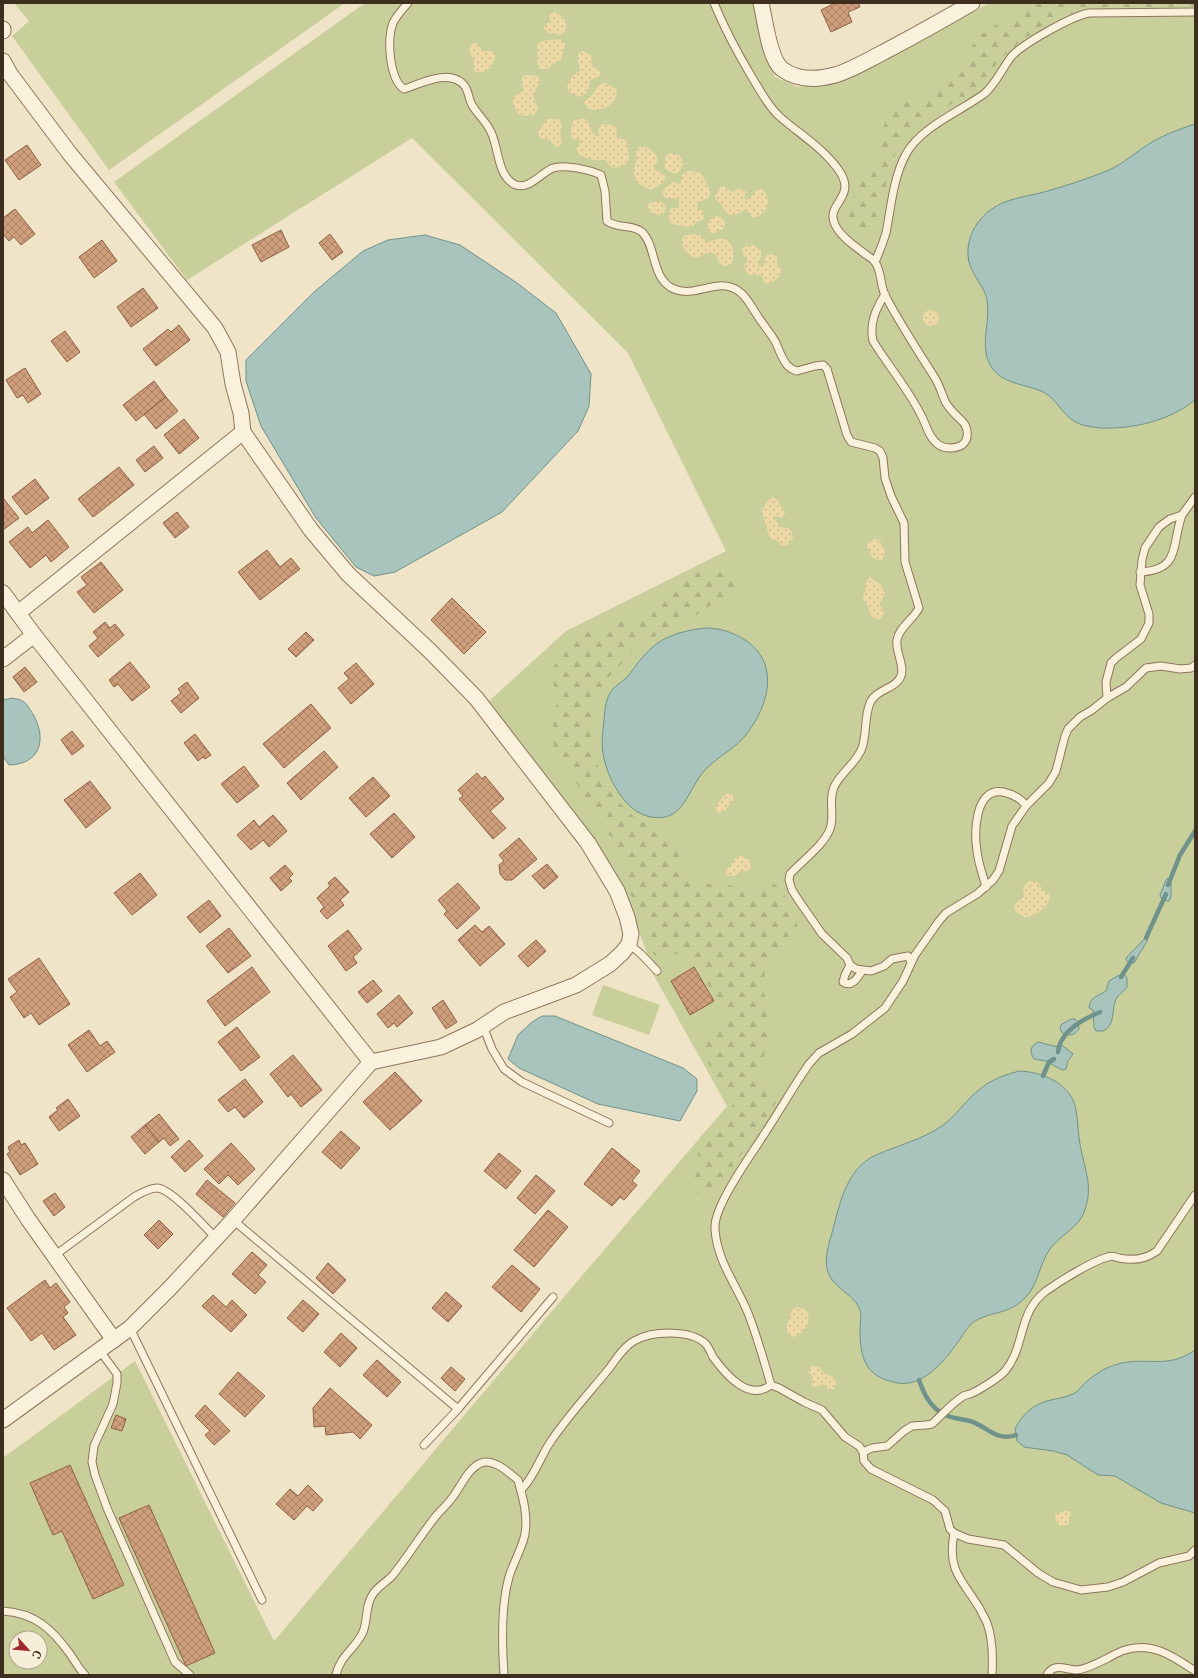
<svg xmlns="http://www.w3.org/2000/svg" width="1198" height="1678" font-family="Merriweather,serif">
	<defs>
		<pattern id="forest-firs" width="22" height="20" patternUnits="userSpaceOnUse"><rect width="22" height="20" fill="#c9cf9b"/><path d="M5 1l3.5 6h-7zM16 11l3.5 6h-7z" fill="#aeb285"/></pattern>
		<pattern id="sand-dots" width="8" height="8" patternUnits="userSpaceOnUse"><rect width="8" height="8" fill="#ecd9a5"/><path d="M2 2h.1M6 6h.1" fill="none" stroke="#cbbb8e" stroke-width="1.8" stroke-linecap="round"/></pattern>
		<pattern id="building-cross-hatch" width="8" height="8" patternUnits="userSpaceOnUse"><rect width="8" height="8" fill="#cf9f7d"/><path d="M0 0l8 8M0 8l8-8" fill="none" stroke="#a98266"/></pattern>
	</defs>
	<rect width="100%" height="100%" fill="#f0e4c8"/>
	<g fill="#c9cf9b" fill-rule="evenodd">
		<path d="M14,3H345L109,170L12,36L29,21Z"/>
		<path d="M365,3H756L769,60L775,77L798,87L831,80L946,26L989,3H1195V1675H3V1458L135,1361L274,1641L563,1298L727,1106L653,974L660,970L648,956L622,886L600,848L489,701L566,631L726,551L628,353L412,138L187,280L114,182ZM16,1638H40V1662H16Z"/>
		<path d="M603,985L660,1005L649,1035L592,1015Z"/>
	</g>
	<g fill="url(#forest-firs)">
		<path d="M1031,3H1195V6L1110,8L1073,13L1057,19L1043,29L1026,37L1000,59L991,72L965,97L950,105L937,115L907,129L898,144L884,192L882,210L876,227L861,235L846,226V210L862,182L873,169L885,122L896,110L910,100L928,96L936,83L962,62L971,47L981,35L995,25L1010,19Z"/>
		<path d="M722,567L733,570L740,581L734,593L723,601L711,605L690,620L664,629L654,637L642,642L607,679L595,702L594,715L597,741L595,754L598,767L616,799L636,819L659,829L669,836L677,846L684,871L692,879L703,884L728,885L751,892L762,886L775,884L783,893L796,914L797,927L791,938L767,969L763,981L766,1005L772,1016L771,1029L761,1067L762,1080L772,1088L779,1098L722,1183C710,1195 704,1197 689,1189L690,1179L701,1166L698,1154L704,1143L727,1115L733,1104L694,1040L728,1020L688,950L663,959L654,955L649,944L647,927L621,875L634,867L602,826L584,794L556,752L552,740L554,716L557,703L556,690L551,678L554,666L561,656L587,629L599,630L610,624L634,618L661,593L699,572L710,568Z"/>
	</g>
	<g fill="url(#sand-dots)">
		<path d="M554,12C562,13 568,22 566,30L561,35L549,33L544,29V26L550,21L549,15Z"/>
		<path d="M558,39L561,40L565,44L561,60L553,64L548,69H540L537,65L538,58L537,47L538,44L542,41Z"/>
		<path d="M474,43L478,44L483,51H491L495,54C496,64 485,76 475,71L473,66L474,59L469,54L471,46Z"/>
		<path d="M583,51L591,55L592,66L601,72L599,76L590,80C589,88 589,93 580,97L569,92L567,87L572,76L580,71V67L577,58L579,53Z"/>
		<path d="M524,75L537,76L540,80L533,96L538,109L534,115L523,116L518,114C515,108 510,101 515,95L520,93L524,89L521,80Z"/>
		<path d="M605,83L615,88L617,92C616,105 599,114 587,108L584,102C587,99 590,98 592,95C597,90 597,84 605,83Z"/>
		<path d="M583,118L588,121C591,128 591,136 600,137L598,130L602,124L615,125L617,130L616,137L625,140L627,143L629,160L626,164L615,168L611,167L606,160H593L579,155L576,149L581,140L572,139L571,132L573,121Z"/>
		<path d="M547,119H557L560,120L562,126L560,130L562,143L559,147L555,146L550,140L542,139L539,136L538,132Z"/>
		<path d="M640,146L649,148L657,156V162L654,165V169L666,176L663,183L651,190L638,184L633,171L637,160L636,151Z"/>
		<path d="M669,153L679,155L684,163L679,172L675,174L665,169C664,164 665,157 669,153Z"/>
		<path d="M688,171L701,173C707,186 720,196 698,202L697,208L703,211L704,218L702,220L696,222L693,226L689,227L672,224C668,218 668,214 671,208H678L679,202L678,199L666,198L662,193L665,188L673,182L680,184L683,174Z"/>
		<path d="M722,185L732,192L741,188L748,193L744,197L746,200L750,198L756,190L761,189C774,198 767,215 753,218L746,209L736,215H730L725,211L721,203L716,200L715,196Z"/>
		<path d="M659,201L663,203L666,209L664,213L659,215L650,212L647,206L650,203Z"/>
		<path d="M717,216L723,218L725,224L723,229L712,234L708,229V222L713,217Z"/>
		<path d="M699,234L707,242C713,241 717,238 723,239C734,240 735,255 732,263L726,266C719,265 719,261 716,255L710,252L696,258C688,255 682,248 681,240L685,235Z"/>
		<path d="M752,244L761,251V257L758,262L759,266H764L765,258L767,255L773,254L777,257V264L781,270C780,278 774,283 766,284L764,282L762,275C750,274 747,279 744,265L748,261L743,255L742,248Z"/>
		<circle cx="931" cy="318" r="8"/>
		<path d="M772,497L777,499L785,513L782,518L775,516L773,520L778,522V527L788,528L792,532L793,538L786,546L781,545L779,541L770,539L762,511L767,502Z"/>
		<path d="M874,539L879,540C884,547 888,555 880,561L873,558L867,547L868,543Z"/>
		<path d="M870,577L881,585L885,594L879,604L884,610C883,618 878,622 871,617C870,614 869,610 868,607C863,597 861,601 866,589L865,585Z"/>
		<path d="M729,793L733,795L734,798L726,810L718,813L716,808C717,803 724,794 729,793Z"/>
		<path d="M741,856L750,860L751,869L747,871H741L734,876H728L726,873L727,869L731,866L735,858Z"/>
		<path d="M1029,881L1038,882L1043,891L1049,894L1050,897C1048,907 1035,917 1025,917L1016,912L1014,907L1016,903L1024,897L1023,887Z"/>
		<path d="M797,1307L806,1309C813,1320 805,1333 793,1337L788,1334L787,1326L792,1310Z"/>
		<path d="M811,1366L819,1367L824,1373L833,1377L836,1383L834,1389L830,1391L823,1384L819,1387H813L812,1383L813,1377L808,1371Z"/>
		<path d="M1065,1511H1069L1071,1513L1069,1519V1523L1068,1525L1061,1526L1056,1522L1055,1515Z"/>
	</g>
	<g fill="#a9c4bc" stroke="#6f938a">
		<path d="M1195,124V400C1169,421 1134,429 1101,428C1091,427 1082,426 1074,421C1062,414 1057,400 1045,393C1028,384 1004,385 992,368C978,348 991,322 987,300C984,284 968,272 968,255C967,243 972,229 980,220C997,199 1021,198 1044,192C1066,186 1086,179 1107,171C1123,164 1137,151 1152,142C1166,134 1180,129 1195,124Z"/>
		<path d="M425,235L460,245L517,283L556,313L591,374L589,406L578,431L502,512L395,572L374,576L356,567L316,518L261,426L246,381V360L314,292L363,251L388,240Z"/>
		<path d="M705,628C720,628 732,632 745,640C780,663 769,704 748,732C737,748 718,756 705,770C687,790 684,823 651,817C625,813 606,776 603,753C601,742 603,731 604,720C605,710 605,702 610,693C613,687 622,682 627,677C633,671 636,664 642,658C660,636 678,632 705,628Z"/>
		<path d="M12,698C15,699 21,699 24,702C27,704 30,710 33,714C47,739 41,764 9,765L3,756V700Z"/>
		<path d="M1168,878L1171,881V897L1169,901C1165,901 1161,899 1160,895L1166,880Z"/>
		<path d="M1149,934L1147,941L1134,963H1129L1126,960L1127,957Z"/>
		<path d="M1123,973L1127,978V987C1124,991 1118,995 1116,999C1111,1010 1116,1025 1103,1031H1096L1094,1027L1093,1010L1089,1008C1089,997 1099,996 1106,991L1109,981Z"/>
		<path d="M542,1016H555L683,1068L697,1079V1091L680,1121L598,1104L519,1068L508,1059L518,1035L532,1022Z"/>
		<path d="M1071,1019H1075L1078,1022L1079,1029C1074,1036 1069,1036 1062,1033L1060,1028L1062,1024Z"/>
		<path d="M1039,1042L1053,1046H1063L1073,1054L1068,1061L1066,1069L1062,1070L1046,1061L1034,1059C1029,1052 1030,1045 1039,1042Z"/>
		<path d="M1020,1071C1040,1072 1064,1081 1073,1100C1079,1114 1077,1133 1081,1149C1085,1171 1093,1186 1085,1210C1080,1227 1060,1235 1050,1249C1039,1264 1039,1283 1026,1297C1007,1317 988,1310 971,1324C965,1330 961,1339 955,1346C943,1363 922,1387 898,1383C865,1377 860,1359 860,1328C860,1322 862,1316 860,1310C854,1293 831,1288 827,1269C824,1255 831,1238 834,1225C841,1198 849,1167 876,1155C899,1145 921,1140 942,1126C953,1118 961,1107 970,1098C984,1083 1001,1075 1020,1071Z"/>
		<path d="M1195,1350V1513L1161,1503L1115,1476L1098,1475L1067,1455L1053,1451L1024,1447L1017,1441L1015,1429C1022,1414 1035,1403 1051,1400C1060,1398 1067,1397 1075,1393C1079,1390 1082,1386 1086,1382C1095,1374 1106,1367 1118,1364C1147,1356 1167,1370 1195,1350Z"/>
	</g>
	<g fill="none" stroke-linecap="round" stroke-linejoin="round">
		<g stroke="#6f938a" stroke-width="4.5">
			<path d="M1168,885L1180,855L1195,831"/>
			<path d="M1146,938L1166,894"/>
			<path d="M1121,977L1133,958"/>
			<path d="M1058,1052C1060,1032 1083,1019 1100,1012"/>
			<path d="M1043,1076L1049,1062L1054,1059"/>
			<path d="M919,1380C923,1391 927,1401 936,1409C946,1418 958,1418 970,1421C987,1426 996,1442 1016,1435"/>
		</g>
	</g>
	<g fill="url(#building-cross-hatch)" stroke="#8d5f41">
		<path d="M835,3H858L860,7L848,12L852,22L831,32L821,10Z"/>
		<path d="M27,145L41,165L19,180L5,160Z"/>
		<path d="M15,209L35,234L21,245L14,237L9,241L3,234V218Z"/>
		<path d="M281,230L289,247L261,262L252,245Z"/>
		<path d="M330,234L343,252L332,260L319,243Z"/>
		<path d="M102,240L117,261L94,278L79,257Z"/>
		<path d="M143,288L158,308L131,327L117,307Z"/>
		<path d="M179,325L190,340L156,366L143,349L168,329L171,332Z"/>
		<path d="M65,331L80,352L67,362L51,341Z"/>
		<path d="M25,368L41,394L28,403L23,395L17,398L6,380Z"/>
		<path d="M154,381L166,397L136,421L123,405Z"/>
		<path d="M166,397L178,411L156,429L144,414Z"/>
		<path d="M184,419L199,438L179,454L164,435Z"/>
		<path d="M154,446L163,458L145,472L136,460Z"/>
		<path d="M119,467L134,485L93,517L78,499Z"/>
		<path d="M35,479L49,498L26,515L12,497Z"/>
		<path d="M3,498L19,518L3,530Z"/>
		<path d="M177,512L189,527L175,538L163,523Z"/>
		<path d="M48,520L69,547L51,562L46,555L30,568L9,542L28,527L32,533Z"/>
		<path d="M267,550L280,567L291,558L300,569L260,600L238,572Z"/>
		<path d="M101,562L123,590L94,613L77,592L87,585L81,577Z"/>
		<path d="M452,598L486,632L464,654L431,620Z"/>
		<path d="M105,622L110,628L115,624L124,635L98,657L89,646L98,638L93,632Z"/>
		<path d="M306,632L314,640L296,657L288,649Z"/>
		<path d="M130,662L150,687L132,701L118,684L114,687L109,680Z"/>
		<path d="M356,663L374,684L351,704L338,688L349,679L344,673Z"/>
		<path d="M25,667L37,682L24,692L13,677Z"/>
		<path d="M187,682L199,698L181,713L171,701L181,693L178,689Z"/>
		<path d="M311,704L331,728L284,768L263,744Z"/>
		<path d="M72,731L84,746L72,755L61,740Z"/>
		<path d="M195,734L211,755L205,759L203,757L198,761L184,743Z"/>
		<path d="M324,751L338,767L301,800L287,783Z"/>
		<path d="M244,766L259,786L237,803L221,784Z"/>
		<path d="M477,773L482,779L485,776L504,799L490,811L506,828L493,839L459,799L463,796L458,790Z"/>
		<path d="M373,777L390,796L366,817L349,798Z"/>
		<path d="M90,781L111,808L86,828L64,800Z"/>
		<path d="M394,813L415,837L392,858L370,834Z"/>
		<path d="M273,815L287,831L269,847L263,840L251,850L237,835L254,820L259,827Z"/>
		<path d="M519,838L537,859L512,880H505L500,874L499,865L504,861L499,855Z"/>
		<path d="M547,864L558,877L544,889L532,876Z"/>
		<path d="M285,865L293,874L289,878L292,881L281,891L270,878Z"/>
		<path d="M140,873L157,895L132,915L114,893Z"/>
		<path d="M335,877L349,892L340,900L344,905L327,919L320,911L324,907L317,898L330,886L328,883Z"/>
		<path d="M458,883L480,908L457,929L444,914L447,911L438,900Z"/>
		<path d="M209,900L221,916L200,933L187,917Z"/>
		<path d="M475,925L482,932L489,926L505,944L480,966L458,940Z"/>
		<path d="M229,928L251,956L228,973L206,946Z"/>
		<path d="M348,930L362,949L353,957L357,963L346,971L328,946Z"/>
		<path d="M536,940L546,951L528,967L518,956Z"/>
		<path d="M39,958L70,1004L39,1025L31,1013L24,1018L10,997L17,992L8,979Z"/>
		<path d="M252,967L270,992L225,1026L207,1001Z"/>
		<path d="M694,967L714,1001L690,1015L671,981Z"/>
		<path d="M373,980L382,991L367,1003L358,992Z"/>
		<path d="M399,995L413,1013L397,1027L394,1023L388,1028L377,1014Z"/>
		<path d="M443,1000L457,1022L446,1029L432,1008Z"/>
		<path d="M237,1027L260,1057L241,1071L218,1042Z"/>
		<path d="M89,1030L100,1046L107,1041L115,1052L87,1072L68,1045Z"/>
		<path d="M293,1055L322,1090L301,1107L291,1094L288,1097L270,1074Z"/>
		<path d="M395,1072L422,1101L390,1130L363,1102Z"/>
		<path d="M245,1079L263,1102L244,1118L235,1107L228,1112L218,1100Z"/>
		<path d="M68,1099L80,1116L59,1131L49,1117L58,1110L56,1108Z"/>
		<path d="M159,1114L179,1139L170,1146L164,1138L159,1142L145,1125Z"/>
		<path d="M145,1125L159,1142L145,1154L131,1137Z"/>
		<path d="M341,1131L360,1148L341,1169L322,1152Z"/>
		<path d="M19,1140L21,1145L25,1143L38,1164L20,1175L7,1154L10,1152L8,1147Z"/>
		<path d="M189,1140L203,1156L185,1172L171,1157Z"/>
		<path d="M231,1143L255,1169L238,1185L228,1175L219,1184L204,1169Z"/>
		<path d="M612,1148L640,1171L632,1181L637,1185L624,1200L620,1197L612,1206L584,1184Z"/>
		<path d="M499,1153L521,1171L506,1189L484,1171Z"/>
		<path d="M536,1175L555,1191L535,1214L517,1198Z"/>
		<path d="M207,1180L235,1203L223,1217L196,1194Z"/>
		<path d="M55,1193L65,1207L54,1216L43,1201Z"/>
		<path d="M548,1210L568,1227L534,1267L514,1250Z"/>
		<path d="M159,1220L173,1234L158,1249L144,1235Z"/>
		<path d="M252,1252L267,1265L258,1275L266,1282L255,1294L232,1274Z"/>
		<path d="M328,1263L346,1280L333,1294L316,1278Z"/>
		<path d="M512,1265L540,1289L521,1312L492,1287Z"/>
		<path d="M45,1280L50,1288L56,1283L70,1302L64,1307L68,1313L63,1317L76,1335L54,1350L42,1333L31,1341L7,1308Z"/>
		<path d="M446,1292L462,1306L448,1322L432,1308Z"/>
		<path d="M213,1295L226,1307L232,1300L247,1315L231,1332L202,1306Z"/>
		<path d="M303,1300L319,1314L303,1332L287,1318Z"/>
		<path d="M341,1333L357,1348L340,1367L324,1352Z"/>
		<path d="M377,1360L401,1382L387,1397L363,1375Z"/>
		<path d="M451,1367L465,1379L455,1391L441,1378Z"/>
		<path d="M238,1372L265,1396L245,1417L219,1394Z"/>
		<path d="M330,1388L372,1425L360,1439L353,1432L326,1435L325,1426L314,1427L313,1408Z"/>
		<path d="M205,1405L230,1431L214,1445L205,1435L210,1431L195,1416Z"/>
		<path d="M116,1415L126,1419L122,1431L111,1428Z"/>
		<path d="M70,1465L124,1585L93,1599L62,1531L53,1535L30,1483Z"/>
		<path d="M308,1485L323,1500L313,1511L307,1506L294,1520L276,1504L290,1489L298,1496Z"/>
		<path d="M149,1505L215,1653L186,1666L119,1518Z"/>
	</g>
	<g fill="none" stroke-linecap="round" stroke-linejoin="round">
		<defs>
			<g id="service">
				<path d="M408,3C403,9 397,15 393,23C387,39 389,79 404,89C420,84 449,68 464,85C469,91 468,98 472,105C477,114 486,121 491,132C499,148 497,177 516,185C529,190 542,172 553,168C565,164 590,170 601,175L605,191L607,221C617,229 633,224 642,232C657,247 651,279 674,289C696,299 720,274 741,293C748,299 752,308 757,315C763,325 771,333 776,343C779,350 782,359 787,365C790,368 793,370 797,371L815,366L823,365L827,369L847,435L851,442L875,448L880,451L883,458L885,478L891,496L904,523L905,562L919,608C913,620 899,627 897,640C895,652 905,665 901,676C896,689 876,689 870,703C864,717 867,734 862,748C856,764 841,772 834,787C828,801 835,815 830,829C824,845 802,861 790,874L789,880L792,890L799,901L822,934L847,958L850,965L856,969L871,971L884,966L892,959L908,956L911,962"/>
				<path d="M714,3C725,30 738,54 753,79C761,92 768,106 779,116C799,134 824,148 840,172C856,197 827,204 834,222C838,235 855,246 865,254C868,256 873,259 875,262C882,272 880,285 885,295C900,324 918,351 935,378C940,386 942,395 946,403C950,410 956,415 962,421C968,427 970,439 962,445C955,449 945,449 939,445C930,439 927,428 923,419C910,391 889,367 873,341C869,323 876,309 885,294"/>
				<path d="M875,262C879,253 883,243 886,233C891,208 893,178 906,154C921,127 959,112 984,94C995,85 1002,69 1011,57C1022,44 1072,16 1089,13L1195,12"/>
				<path d="M1140,572C1181,570 1171,546 1182,515"/>
				<path d="M1195,665L1191,668L1180,669L1161,666L1146,668L1126,687L1107,698L1092,710L1080,717L1068,729L1065,736L1056,771L1049,783L1026,806L1012,826L999,871L993,880L977,894L946,913L939,921L915,955L903,981L885,1008L852,1034L819,1053L809,1064C793,1087 779,1112 763,1136C751,1155 713,1207 715,1229C717,1261 736,1284 748,1313C757,1336 764,1361 771,1385L779,1388L804,1402L822,1410L845,1437L859,1446L863,1452L864,1461L871,1469L933,1500L945,1511L950,1529L954,1533L968,1539L1004,1545L1038,1573L1053,1582L1081,1590L1108,1587L1123,1582L1159,1563L1189,1556L1195,1550"/>
				<path d="M1107,698L1106,682L1111,663L1116,658L1141,639L1149,623V614L1140,585L1142,560L1145,548L1159,527L1170,519L1182,515L1195,497"/>
				<path d="M986,887C983,875 978,863 977,851C974,832 975,787 1003,792C1012,794 1021,798 1026,806"/>
				<path d="M629,944L641,954L657,971"/>
				<path d="M850,965L845,975L843,982C852,988 858,977 862,971"/>
				<path d="M483,1026L492,1049L504,1069L522,1082L609,1123"/>
				<path d="M233,1220L458,1409L553,1297"/>
				<path d="M54,1256L134,1197C141,1193 149,1188 157,1188C171,1188 206,1228 216,1238"/>
				<path d="M130,1328L262,1600"/>
				<path d="M100,1351L117,1374V1383L113,1404L94,1446L92,1462L95,1475L107,1508L175,1662L190,1675"/>
				<path d="M424,1445L458,1409"/>
				<path d="M863,1452L872,1448L887,1446L904,1431L912,1426L926,1425L932,1424C942,1415 951,1404 962,1397C964,1395 967,1395 970,1394C978,1391 1000,1377 1005,1371C1026,1346 1017,1313 1046,1291C1060,1281 1092,1261 1108,1257C1112,1255 1115,1257 1119,1258C1133,1261 1146,1259 1157,1251L1195,1195"/>
				<path d="M521,1490C535,1476 540,1457 551,1441C568,1416 589,1393 608,1370C615,1361 623,1347 634,1341C652,1331 690,1329 706,1344C709,1348 711,1353 713,1357C726,1375 749,1402 771,1385"/>
				<path d="M954,1533C947,1572 962,1579 980,1609C982,1614 985,1618 987,1623C993,1639 993,1658 992,1675"/>
				<path d="M3,1611C35,1613 52,1629 70,1654C75,1661 79,1669 85,1675"/>
				<path d="M336,1675C339,1657 356,1648 363,1632C368,1620 365,1605 373,1594C378,1586 387,1582 393,1575C408,1556 421,1535 436,1516C441,1510 447,1505 452,1498C461,1487 467,1469 481,1463C494,1458 509,1473 518,1480C523,1498 528,1515 525,1534C522,1549 513,1563 509,1577C501,1605 502,1646 504,1675"/>
				<path d="M1047,1675C1054,1662 1066,1670 1077,1670C1087,1669 1097,1663 1106,1659C1112,1656 1118,1652 1125,1650C1152,1641 1174,1657 1195,1671"/>
			</g>
			<g id="minor">
				<path d="M761,3C765,19 769,59 782,69C797,80 817,80 835,75C852,70 868,60 884,52C914,36 943,20 972,3"/>
				<path d="M3,29V31"/>
				<path d="M3,61L10,74L70,154L215,328L228,352L233,384L241,413L243,432L311,530L348,574L430,651L476,698L588,843L617,891L627,917L631,934L629,944L622,953L610,964L576,985L504,1012L477,1030L441,1047L371,1062L233,1220L170,1288L130,1328L3,1420"/>
				<path d="M3,593L34,635L371,1062"/>
				<path d="M18,613L243,432"/>
				<path d="M3,659L34,635"/>
				<path d="M3,1180L28,1219L114,1340"/>
			</g>
		</defs>
		<use href="#service" stroke="#8d765c" stroke-width="9"/>
		<use href="#minor" stroke="#8d765c" stroke-width="17"/>
		<use href="#service" stroke="#faf1dc" stroke-width="7"/>
		<use href="#minor" stroke="#faf1dc" stroke-width="15"/>
	</g>
	<rect width="1198" height="1678" fill="none" stroke="#3d2e20" stroke-width="8"/>
	<g transform="translate(28 1650) rotate(117)"><circle r="19" fill="#f7eed8" stroke="#ada18e"/>
	<path d="M0-3L7 15L0 10L-7 15Z" fill="#9e2a2b"/>
	<text y="-6" font-size="11" font-weight="bold" text-anchor="middle" fill="#3d2e20">С</text>
	</g>
</svg>
